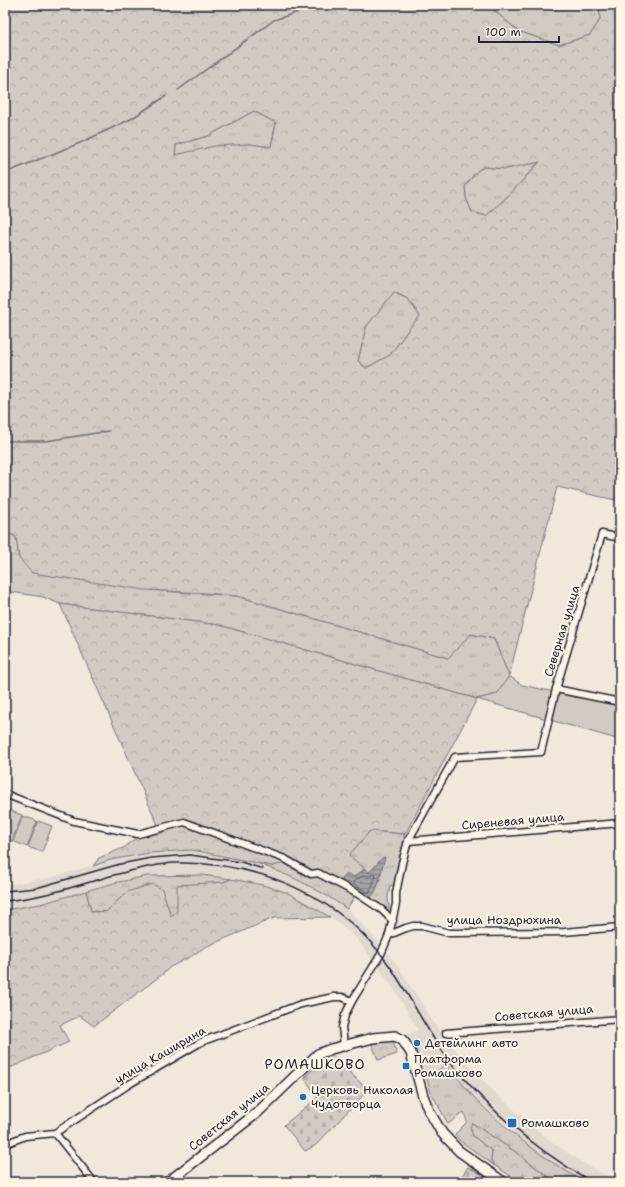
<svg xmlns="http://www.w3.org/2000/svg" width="625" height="1187" font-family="'Shantell Sans',sans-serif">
	<defs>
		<pattern id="grass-tufts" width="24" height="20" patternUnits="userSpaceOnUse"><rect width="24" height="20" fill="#d1cbc3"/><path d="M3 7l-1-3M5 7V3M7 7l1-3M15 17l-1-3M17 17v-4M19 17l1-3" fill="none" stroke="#b3aea8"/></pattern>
		<pattern id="forest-crowns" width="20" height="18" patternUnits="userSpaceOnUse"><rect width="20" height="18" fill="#d1cbc3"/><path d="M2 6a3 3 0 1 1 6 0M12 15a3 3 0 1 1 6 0" fill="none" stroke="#b3aea8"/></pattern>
		<pattern id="cemetery-stones" width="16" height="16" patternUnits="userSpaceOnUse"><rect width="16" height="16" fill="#d1cbc3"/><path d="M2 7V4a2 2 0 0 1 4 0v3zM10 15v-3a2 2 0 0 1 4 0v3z" fill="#b3aea8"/></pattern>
		<pattern id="water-rules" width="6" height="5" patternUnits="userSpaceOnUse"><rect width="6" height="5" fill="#a6a2a2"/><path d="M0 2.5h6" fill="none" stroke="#878485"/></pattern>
	</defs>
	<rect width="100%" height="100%" fill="#efe8db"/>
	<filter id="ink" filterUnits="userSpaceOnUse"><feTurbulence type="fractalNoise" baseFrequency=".025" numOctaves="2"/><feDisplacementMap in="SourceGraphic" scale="8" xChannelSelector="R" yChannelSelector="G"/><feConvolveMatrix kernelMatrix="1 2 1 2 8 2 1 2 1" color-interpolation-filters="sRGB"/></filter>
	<g filter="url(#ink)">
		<path fill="#e0d9cf" d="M192,850L248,860L265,866L315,889L347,909L378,941L395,962L439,1031L490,1088L516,1112L553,1143L588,1166L618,1182H584L535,1150L494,1116L473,1096L446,1064L427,1079L417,1059L402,1037L418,1030L400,999L381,970L355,937L330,917L288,893L263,885L203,875L147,876L114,883L40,904L5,910V884H12L54,877L110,860L149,853Z"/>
		<g fill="url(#grass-tufts)" stroke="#7a767f">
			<path d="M489,5H600V20L590,35L559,45L518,31L490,7Z"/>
			<path d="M254,111L276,123L271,147L250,144L175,155L176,145L208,136Z"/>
			<path d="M540,161L509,195L486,216L472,212L466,198L465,186L478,170L484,167L506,169Z"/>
			<path d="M394,292L408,299L420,316L411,326L390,355L366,368L358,361L366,327Z"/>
			<path d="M5,531L16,537L19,558L130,587C165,593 202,593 237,596L448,658L471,634L494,639L509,676L497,694L477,699L219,625L60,604L43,597L5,591Z"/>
			<path d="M370,831L405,834L394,885L390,886L388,897L389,909L386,915L370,898C380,888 382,873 380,860L375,868L369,873L349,855Z"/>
			<path d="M248,860L272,866L287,862L310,876L318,877L356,894L347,909C316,887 283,872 248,860Z"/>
			<path d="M203,875L231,879L224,882L171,916L162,889L127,892L106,912L91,911L86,891L114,883L147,876Z"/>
			<path d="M446,1064C455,1074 463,1085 472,1095C504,1130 544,1158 584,1182H547L550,1178L514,1151L472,1123L473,1136L492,1151L491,1160L495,1166L459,1140L455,1134L467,1122L464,1112L448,1124L431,1092L427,1079Z"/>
		</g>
		<g fill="url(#forest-crowns)" stroke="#7a767f" fill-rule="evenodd">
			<path d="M5,5H489L490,7L518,31L559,45L590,35L600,20V5H620V501L557,487L509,676L494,639L471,634L448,658L237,596L205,593L145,590L32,573L19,558L16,537L5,531ZM254,111L276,123L271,147L250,144L215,146L175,155L176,145L208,136ZM540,162L509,195L486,216L472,212L466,198L465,186L478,170L484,167L506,169ZM394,292L408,299L420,316L411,326L390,355L366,368L358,361L366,327Z"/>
			<path d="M60,604L219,625L477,699L405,834L370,831L349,855L365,869L354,877L347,874L340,881L321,870L312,871L294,861L272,866L192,850L149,853L110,860L93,866L99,858L125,847L137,837L163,833L158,825Z"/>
			<path d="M231,879L263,885L288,893L330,917L274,918L205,947L190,957L170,967L164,973L94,1026L80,1016L60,1025L69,1042L5,1070V910L40,904L86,891L91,911L106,912L127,892L152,884L162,889L171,916L177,911V885L224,882Z"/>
			<path d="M392,1040L397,1054L378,1060L372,1044Z"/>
			<path d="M472,1123L514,1151L550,1178L547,1182H520L495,1166L491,1160L492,1151L473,1136L470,1127Z"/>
		</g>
		<g fill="url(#cemetery-stones)" stroke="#7a767f">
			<path d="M330,1053L368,1090L316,1145L305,1151L284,1125L318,1097L304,1078Z"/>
			<path d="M468,1167L496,1182H458Z"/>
		</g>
		<g fill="#d1cbc3" stroke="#7a767f">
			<path d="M509,676L522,685L620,706V740L477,699L497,694Z"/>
			<path d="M8,810L22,815L12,841L5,839V817Z"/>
			<path d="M23,816L37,821L27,847L13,841Z"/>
			<path d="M38,821L52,826L42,852L28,847Z"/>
		</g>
		<path fill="url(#water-rules)" stroke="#716f79" d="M383,857H385C381,870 380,888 370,898L344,883L342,879L347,874L354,877L365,869L369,872C375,868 378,861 383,857Z"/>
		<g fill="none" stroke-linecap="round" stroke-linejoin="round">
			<path stroke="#575564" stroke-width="1" d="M374,874L376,876L369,893L353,884L354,881L364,875L369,876Z"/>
			<g stroke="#716f79" stroke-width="1.5">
				<path d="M178,90L274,20L320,5"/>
				<path d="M5,173L80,143L131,119L166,96"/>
				<path d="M5,441H46L109,431"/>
			</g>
			<defs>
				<g id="street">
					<path d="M556,689L620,702"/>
					<path d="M5,794L74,821L138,834L184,822L285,859L311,874L318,873L358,894L382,910L393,921"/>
					<path d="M408,841L620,823"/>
					<path d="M389,935L406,928L413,926H422L449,933L564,932L620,927"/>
					<path d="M446,1033L620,1019"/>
					<path d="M344,1045L342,1027L345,1015L352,1001L381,954L389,935L396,904V893L402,863L408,841L455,757L541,752L556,689L602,534L620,538"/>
					<path d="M55,1133L94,1182"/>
					<path d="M5,1144L25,1136L55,1133L131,1083L201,1042L301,1004L334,997H342L352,1001"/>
				</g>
				<path id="secondary" d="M168,1182L257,1113L318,1054L331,1049L373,1038L395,1036L401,1039L404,1042L411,1053L423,1096L429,1111L442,1133L459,1151L503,1182"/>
			</defs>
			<use href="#street" stroke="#22223b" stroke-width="9"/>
			<use href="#secondary" stroke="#22223b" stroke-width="12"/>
			<use href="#street" stroke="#fcf5e5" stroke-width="6"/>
			<use href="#secondary" stroke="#fcf5e5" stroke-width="9"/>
			<g stroke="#22223b" stroke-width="1.5">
				<path d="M5,891L36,888L120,864L151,858L190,855L241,862L263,869"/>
				<path d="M5,901C42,898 79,885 114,875C134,870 155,864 175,863C259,861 343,897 391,968C413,1001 430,1038 456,1069C494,1115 541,1153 592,1182"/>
			</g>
		</g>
	</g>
	<g fill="#1f6fb2" stroke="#fcf5e5" stroke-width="1.5">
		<circle cx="417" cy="1043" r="4"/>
		<rect x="402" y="1062" width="8" height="8" rx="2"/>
		<circle cx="303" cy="1097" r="4"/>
		<rect x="507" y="1118" width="10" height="10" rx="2"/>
	</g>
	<g text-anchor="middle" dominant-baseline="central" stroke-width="4" stroke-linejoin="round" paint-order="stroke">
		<g font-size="12" fill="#22223b" stroke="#fcf5e5">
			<text transform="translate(562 631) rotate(-73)">Северная улица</text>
			<text transform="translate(513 821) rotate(-5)">Сиреневая улица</text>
			<text x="504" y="920">улица Ноздрюхина</text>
			<text transform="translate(544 1013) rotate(-5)">Советская улица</text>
			<text transform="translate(160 1055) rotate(-30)">улица Каширина</text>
			<text transform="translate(229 1117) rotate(-39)">Советская улица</text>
		</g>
		<g font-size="12" fill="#22223b" stroke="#fcf5e5" text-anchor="start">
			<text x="425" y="1043">Детейлинг авто</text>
			<text x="414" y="1059">Платформа<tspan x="414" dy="14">Ромашково</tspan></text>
			<text x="311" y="1090">Церковь Николая<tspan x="311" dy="14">Чудотворца</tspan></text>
			<text x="521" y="1123">Ромашково</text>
		</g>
		<g font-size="14" letter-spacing="1" fill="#22223b" stroke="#fcf5e5">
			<text x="315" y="1064">РОМАШКОВО</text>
		</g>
	</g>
	<rect width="625" height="1187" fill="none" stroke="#fcf5e5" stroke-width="20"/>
	<rect x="10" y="10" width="605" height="1167" fill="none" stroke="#22223b" stroke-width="1.5" filter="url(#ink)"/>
	<path d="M479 36v6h80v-6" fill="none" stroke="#22223b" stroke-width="2"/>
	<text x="485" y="36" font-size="12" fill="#22223b" stroke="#fcf5e5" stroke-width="3" paint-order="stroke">100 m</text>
</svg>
